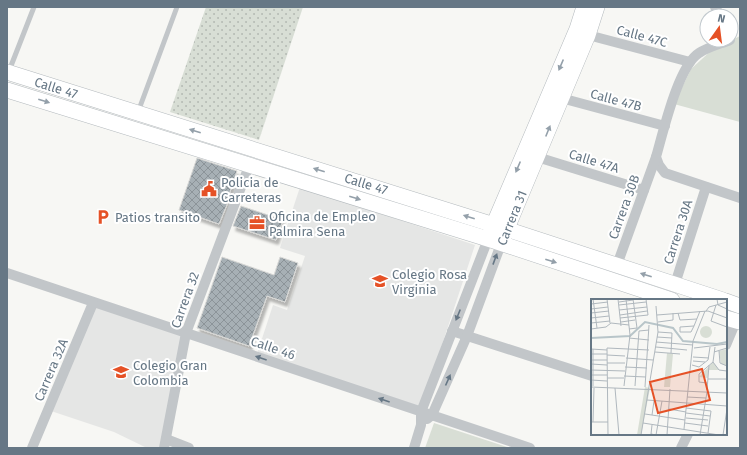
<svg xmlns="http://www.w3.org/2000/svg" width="747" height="455" font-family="'Fira Sans',sans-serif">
	<defs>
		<pattern id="grass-dots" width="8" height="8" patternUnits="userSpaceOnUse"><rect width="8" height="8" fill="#d8ded5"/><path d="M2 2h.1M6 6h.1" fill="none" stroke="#b3b9b2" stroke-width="1.8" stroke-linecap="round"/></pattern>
		<pattern id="building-cross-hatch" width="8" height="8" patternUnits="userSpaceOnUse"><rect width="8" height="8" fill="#a7b0b5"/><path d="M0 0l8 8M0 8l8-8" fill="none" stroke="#8c9499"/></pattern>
		<filter id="shadow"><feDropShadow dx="2.5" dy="4.5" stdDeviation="1" flood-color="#0004"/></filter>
	</defs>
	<rect width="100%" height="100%" fill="#f7f7f4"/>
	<g fill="#e5e6e5">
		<path d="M300,187L475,245L421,408L257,354L273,305L287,310L305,256L280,248Z"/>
		<path d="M93,303L186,333L165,448H147L114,432L48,410Z"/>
	</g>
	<path fill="url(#grass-dots)" d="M206,7H303L259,140L170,112Z"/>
	<g fill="#d8ded5">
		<path d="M740,36V122L674,104L691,69L713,49Z"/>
		<path d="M434,423L510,448H425Z"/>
	</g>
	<g fill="url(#building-cross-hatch)" stroke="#d8d8d6" filter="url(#shadow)">
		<path d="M197,158L237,171L227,201L228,202L219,224L179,210Z"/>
		<path d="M241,206L283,220L276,240L233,226Z"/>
		<path d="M222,257L274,275L280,257L298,263L285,302L267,296L249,346L197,328Z"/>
	</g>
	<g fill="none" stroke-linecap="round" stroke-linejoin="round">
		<defs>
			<g id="secondary">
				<path d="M7,72L494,225L723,300"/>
				<path d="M7,90L488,239L672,300"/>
				<path d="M490,233L577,29L584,7"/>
				<path d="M503,238L588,35L597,7"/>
				<path d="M726,301L740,306"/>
				<path d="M726,318L740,322"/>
			</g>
		</defs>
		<use href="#secondary" stroke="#b4babe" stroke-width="16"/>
		<g stroke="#c2c6c9" stroke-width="5">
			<path d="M9,71L34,7"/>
			<path d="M138,112L177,7"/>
		</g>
		<g stroke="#c2c6c9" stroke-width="10">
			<path d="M715,7L720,16"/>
			<path d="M588,35L690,62"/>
			<path d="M730,40C720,44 708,47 699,53C678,66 663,133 656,157L659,165L665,173L740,198"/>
			<path d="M561,98L665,126"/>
			<path d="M537,157L644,190"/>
			<path d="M617,265L656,157"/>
			<path d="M7,273L530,448"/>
			<path d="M675,284L706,187"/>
			<path d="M452,331L592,376"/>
			<path d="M726,345L736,321"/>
			<path d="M427,419L432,415L467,336L501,244"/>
			<path d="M166,439L189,448"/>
			<path d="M32,448L93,303"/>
			<path d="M164,448L186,333L249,166"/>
			<path d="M414,448L421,425V412L488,239"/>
			<path d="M681,448L688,434"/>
		</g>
		<use href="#secondary" stroke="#fff" stroke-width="15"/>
	</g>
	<defs><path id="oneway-solid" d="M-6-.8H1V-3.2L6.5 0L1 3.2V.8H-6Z"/></defs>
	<g fill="#94a0aa">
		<use href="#oneway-solid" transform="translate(561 65) rotate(113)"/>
		<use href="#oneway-solid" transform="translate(44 101) rotate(17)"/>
		<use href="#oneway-solid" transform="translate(195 131) rotate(-163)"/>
		<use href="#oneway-solid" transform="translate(548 131) rotate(-68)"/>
		<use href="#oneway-solid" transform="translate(518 167) rotate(113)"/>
		<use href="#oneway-solid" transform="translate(319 170) rotate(-163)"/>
		<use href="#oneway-solid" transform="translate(355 198) rotate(17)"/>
		<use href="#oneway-solid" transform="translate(469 217) rotate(-163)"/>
		<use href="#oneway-solid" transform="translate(551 261) rotate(18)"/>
		<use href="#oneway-solid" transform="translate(646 275) rotate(-162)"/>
	</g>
	<g fill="#667785">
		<use href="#oneway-solid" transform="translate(495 259) rotate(-70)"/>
		<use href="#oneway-solid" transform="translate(458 315) rotate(112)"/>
		<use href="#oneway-solid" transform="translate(261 358) rotate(-161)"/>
		<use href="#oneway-solid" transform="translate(448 380) rotate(-66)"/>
		<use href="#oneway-solid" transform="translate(384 400) rotate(-161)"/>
	</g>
	<defs>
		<symbol id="civic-bare" viewBox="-9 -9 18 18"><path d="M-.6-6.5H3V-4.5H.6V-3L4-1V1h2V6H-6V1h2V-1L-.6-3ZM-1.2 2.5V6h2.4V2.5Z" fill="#e55126" stroke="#fff" stroke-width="2.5" paint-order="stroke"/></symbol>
		<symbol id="parking-bare" viewBox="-9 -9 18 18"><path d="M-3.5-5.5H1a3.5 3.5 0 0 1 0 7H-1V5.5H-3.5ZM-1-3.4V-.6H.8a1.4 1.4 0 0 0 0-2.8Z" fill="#e55126" stroke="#fff" stroke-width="2.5" paint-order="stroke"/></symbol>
		<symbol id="office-bare" viewBox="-9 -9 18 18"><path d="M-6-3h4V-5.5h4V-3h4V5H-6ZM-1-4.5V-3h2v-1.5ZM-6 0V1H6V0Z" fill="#e55126" stroke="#fff" stroke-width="2.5" paint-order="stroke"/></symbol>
		<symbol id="school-bare" viewBox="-9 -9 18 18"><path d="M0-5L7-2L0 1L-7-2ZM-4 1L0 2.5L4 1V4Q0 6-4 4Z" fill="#e55126" stroke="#fff" stroke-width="2.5" paint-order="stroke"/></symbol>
	</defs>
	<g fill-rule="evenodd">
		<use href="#civic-bare" x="198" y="178" width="22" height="22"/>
		<use href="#parking-bare" x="92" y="206" width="22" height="22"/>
		<use href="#office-bare" x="246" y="212" width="22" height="22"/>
		<use href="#school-bare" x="369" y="270" width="22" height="22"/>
		<use href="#school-bare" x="110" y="361" width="22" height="22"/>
	</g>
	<g text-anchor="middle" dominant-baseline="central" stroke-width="4" stroke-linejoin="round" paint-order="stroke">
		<g font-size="13" fill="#667785" stroke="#fff">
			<text transform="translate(642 36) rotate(15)">Calle 47C</text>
			<text transform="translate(56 88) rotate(17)">Calle 47</text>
			<text transform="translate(616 100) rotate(15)">Calle 47B</text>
			<text transform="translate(594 161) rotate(17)">Calle 47A</text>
			<text transform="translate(366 184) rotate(17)">Calle 47</text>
			<text transform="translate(624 207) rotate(-70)">Carrera 30B</text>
			<text transform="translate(512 218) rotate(-68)">Carrera 31</text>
			<text transform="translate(678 232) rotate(-72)">Carrera 30A</text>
			<text transform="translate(185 300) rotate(-70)">Carrera 32</text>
			<text transform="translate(273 348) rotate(19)">Calle 46</text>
			<text transform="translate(51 370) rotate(-67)">Carrera 32A</text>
		</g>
		<g font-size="13" fill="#667785" stroke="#fff" text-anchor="start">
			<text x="221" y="182">Policia de<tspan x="221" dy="15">Carreteras</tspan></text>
			<text x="269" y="216">Oficina de Empleo<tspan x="269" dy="15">Palmira Sena</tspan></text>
			<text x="115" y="217">Patios transito</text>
			<text x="392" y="274">Colegio Rosa<tspan x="392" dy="15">Virginia</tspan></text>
			<text x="133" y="365">Colegio Gran<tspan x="133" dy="15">Colombia</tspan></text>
		</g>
	</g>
	<g transform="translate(591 299)">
		<rect width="136" height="136" fill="#f7f7f4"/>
		<path d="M76,54L82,55L79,88H73ZM54,88L59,89L50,136H46Z" fill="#d8ded5"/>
		<path d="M109 33a6 6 0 1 1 12 0a6 6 0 1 1-12 0ZM136,50V67L130,65L128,52ZM122,63L128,71H117V79L108,78Z" fill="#d8ded5"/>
		<path fill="none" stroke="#b8c5c9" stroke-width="2" d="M0,39L39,37L54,23L82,29L92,42L126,45L136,43"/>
		<path fill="none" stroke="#b0b8be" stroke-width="1" d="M2,0L6,29M16,0L19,24M27,0L30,27M126,0L127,6L136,10M28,3L42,1M0,5L17,3M28,6L55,3M125,6L120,22L136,28M0,10L17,8M28,11L56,8M115,12L118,8L136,3M0,14L18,12M87,14L89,21L106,20M29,16L56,12M66,16L117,12L136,19M0,19L18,17M29,19L57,16L55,0M30,23L44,21M67,23L82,21V14M0,24L19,22M103,27L89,28V33H100L103,27L109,12M0,30L15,28L20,24L38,26M38,30L46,29L42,0M67,33L81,34L80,54M66,38L81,39M38,39L58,41M65,43L102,46M65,48L96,51M103,49L136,45M0,50L16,51M128,52L129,64L136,67M64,53L89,55M123,53L136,49M0,55H16M16,56L34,57M102,58L118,59M35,59L62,61M0,61H16M102,62L114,63M122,63L128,71L136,72M122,63L124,48M16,64H34M0,65L16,66M101,66L108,68L117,61L119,48M34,68L56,69M0,71L34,72M0,76H16M33,77L55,78M16,79H33M117,80H136M0,81L16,82M116,84L108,83V75L122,63M2,87V50M33,87L39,36L35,0M44,87L48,32L58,31M0,88L136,94M54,88L58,26M24,89L28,136M116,91L118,66M96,98L115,99M56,101L136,107M95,109L120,112L117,134M78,110L95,113M95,114L119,117M54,115L94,121M61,116L63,102M95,119L117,121M0,123H17M2,123L3,89M52,124L128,136M94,124L117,127M61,126L60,135L65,136M93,130L102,42L114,12M17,136L16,49L58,51M50,136L67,33L65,7M65,136L71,102M76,136L79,90M109,136L116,93M132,136L136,110"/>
		<path fill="#e55126" fill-opacity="0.15" stroke="#e55126" stroke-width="2" d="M111,70L119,101L67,114L59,83Z"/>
		<rect width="136" height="136" fill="none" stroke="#667785" stroke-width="2"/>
	</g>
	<rect width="747" height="455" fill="none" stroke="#667785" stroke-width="16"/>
	<g transform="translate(719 28) rotate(14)"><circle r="19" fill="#ffffff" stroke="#c2c9ce"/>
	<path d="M0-3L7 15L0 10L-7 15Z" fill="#e55126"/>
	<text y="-6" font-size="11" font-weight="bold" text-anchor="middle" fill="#667785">N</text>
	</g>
</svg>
